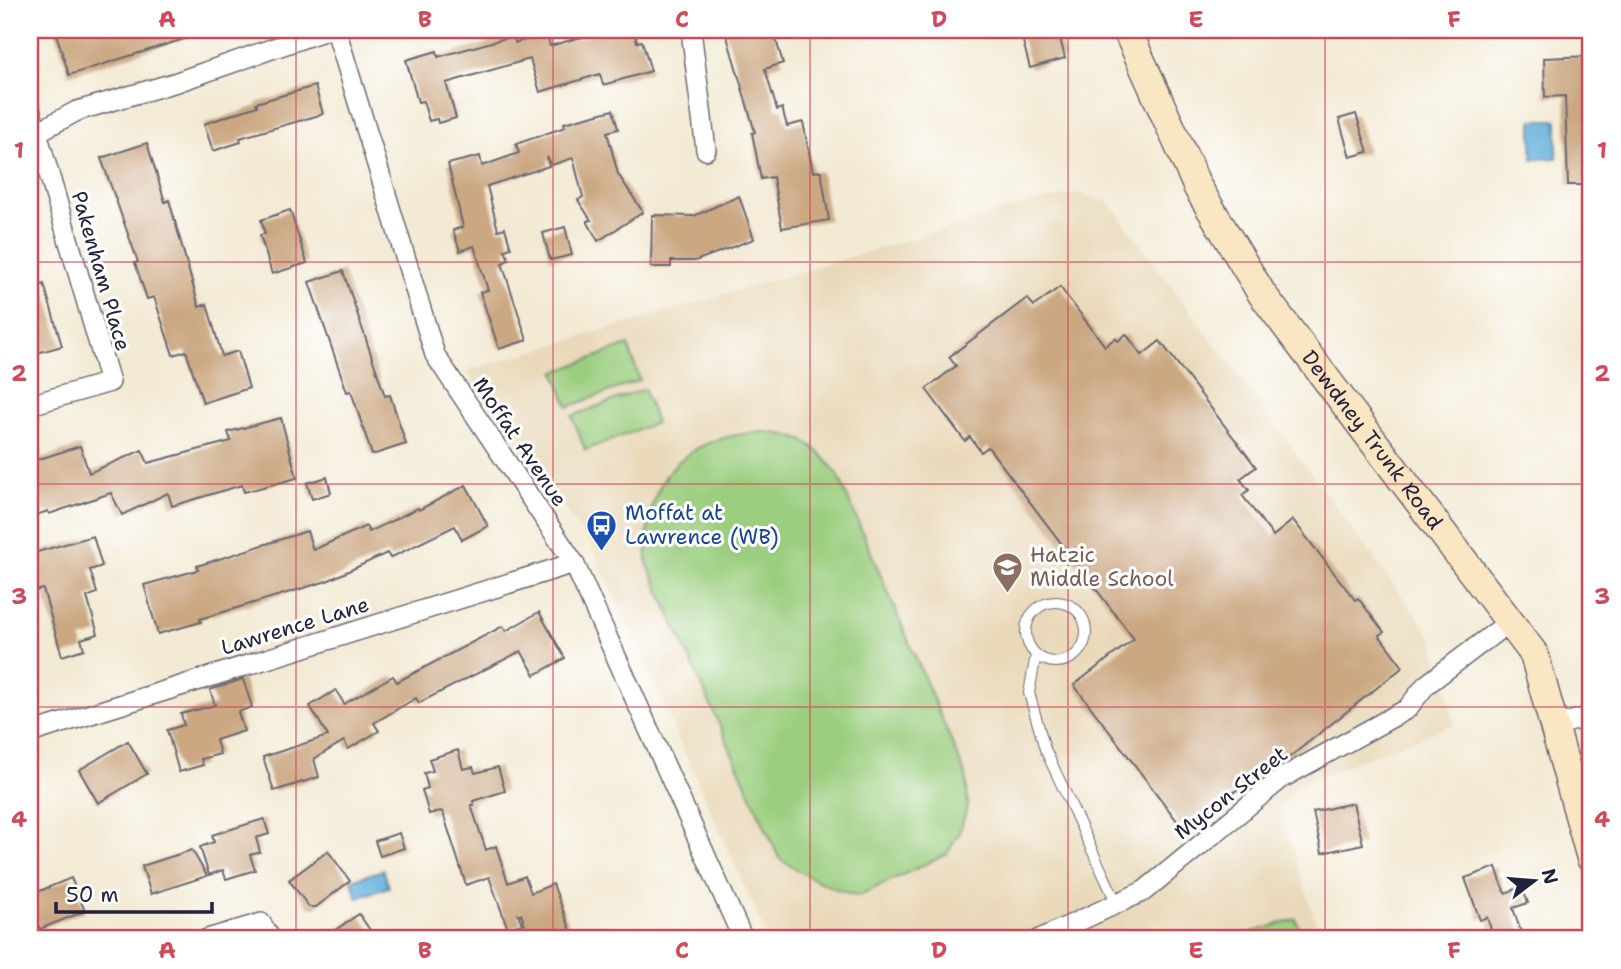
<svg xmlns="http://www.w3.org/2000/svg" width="1621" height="969" font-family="'Shantell Sans',sans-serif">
	<rect width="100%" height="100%" fill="#fff"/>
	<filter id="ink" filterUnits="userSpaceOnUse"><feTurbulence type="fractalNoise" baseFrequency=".0143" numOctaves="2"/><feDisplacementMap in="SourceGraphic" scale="14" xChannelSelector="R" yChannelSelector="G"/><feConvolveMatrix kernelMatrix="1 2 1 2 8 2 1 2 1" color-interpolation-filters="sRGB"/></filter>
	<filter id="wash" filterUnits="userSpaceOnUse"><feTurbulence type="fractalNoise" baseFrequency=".00686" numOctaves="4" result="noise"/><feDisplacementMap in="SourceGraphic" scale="28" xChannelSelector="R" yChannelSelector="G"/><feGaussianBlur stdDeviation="1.57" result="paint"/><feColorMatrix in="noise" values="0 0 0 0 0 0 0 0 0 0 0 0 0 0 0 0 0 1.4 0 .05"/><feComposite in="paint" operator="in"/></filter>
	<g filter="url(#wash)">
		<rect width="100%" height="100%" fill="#f3ead4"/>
		<path fill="#e9d9ba" d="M1078,193L1110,203L1433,638L1455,724L1299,784L1280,808L1321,939H768L594,550L466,371L1029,204Z"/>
		<g fill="#9bce7f" stroke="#5e785d" stroke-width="2">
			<path d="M628,345L640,380L568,407L555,372Z"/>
			<path d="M644,389L656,423L585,450L572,416Z"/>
			<path d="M763,432C804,435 814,443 838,475L966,776L968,805L959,833L947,854L858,896C828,888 804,876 779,858L647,563C643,480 679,437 763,432Z"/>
			<path d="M1296,919L1302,939H1229Z"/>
		</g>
		<g fill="#64b0dd" stroke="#43698c" stroke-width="2">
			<path d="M1532,120H1557V158L1532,159Z"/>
			<path d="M383,870L389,887L357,898L352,880Z"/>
		</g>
		<g id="blocks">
			<g fill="#cba782">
				<path d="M55,30H202L203,33L69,75Z"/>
				<path d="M606,30H634L637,42L642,41L651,71L603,85L600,74L540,92L530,59L446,83L456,118L438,123L437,119L429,121L423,101L418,102L406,60L437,51L438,57L513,36L515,43L547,34L550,46Z"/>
				<path d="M725,30H773L783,63L765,69L777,110L782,108L787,126L803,122L813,172L821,171L829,220L782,228L773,177L761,179L752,133L755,132Z"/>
				<path d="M1020,30H1058L1065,58L1030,68Z"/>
				<path d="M1591,56V172H1586V185H1568L1565,96L1545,97L1544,58Z"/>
				<path d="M315,86L323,114L240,138L241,142L213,151L204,124L257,106L256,103Z"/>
				<path d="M613,110L618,129L607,132L618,174L643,212L598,241L587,221L591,220L578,200L583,197L573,158L552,165L547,157L549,166L487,186L498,230L505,228L511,248L505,250L509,260L502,263L527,340L499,349L480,292L488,290L474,246L460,251L453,230L463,227L448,164L480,156L482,166L519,153L516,144L565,127L564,123Z"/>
				<path d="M1356,114L1368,152L1350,157L1339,119Z"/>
				<path d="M147,143L165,202L169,200L199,307L207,304L222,356L238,351L249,388L203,403L186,351L173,355L154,297L147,299L135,263L138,262L101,158Z"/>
				<path d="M739,196L754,239L695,261H671V267H651L652,215L694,216Z"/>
				<path d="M290,210L307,263L272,274L260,235L265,234L261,220Z"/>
				<path d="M565,227L572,255L550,260L543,233Z"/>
				<path d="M343,271L385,396L390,395L406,444L372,455L351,391L347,392L309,282Z"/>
				<path d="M44,284L62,346L30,355V288Z"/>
				<path d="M1060,287L1105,346L1115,338L1118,341L1126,334L1142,355L1160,341L1256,467L1240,479L1249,490L1242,495L1273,536L1293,520L1355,600L1358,598L1384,632L1379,635L1403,667L1291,756L1248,786L1246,783L1184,830L1074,685L1134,639L988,447L981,452L970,437L965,441L926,389L956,366L949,357L1027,298L1034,306Z"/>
				<path d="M281,418L297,478L244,492L242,485L172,506L168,493L122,515L111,493L49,514L48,511L30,517V462L80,446L89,473L142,450L148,463L231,441L228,432Z"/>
				<path d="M327,477L331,493L312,499L307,483Z"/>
				<path d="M466,485L488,526L462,540L455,526L390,558L387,553L327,581L200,619L201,622L158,634L144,585L198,570L197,566L307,531L313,550L366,526L369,532L418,508L419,510Z"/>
				<path d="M93,536L102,566L90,570L97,593L87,597L98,634L81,639L84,649L62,656L43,589L30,592V554Z"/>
				<path d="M539,612L565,658L535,675L521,651L419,703L416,698L374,723L379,731L348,749L344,741L314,759L319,777L274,791L263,757L328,736L310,706L336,690L344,704L393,676L397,682L503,626L506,631Z"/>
				<path d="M243,679L252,707L238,712L244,731L216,740L220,754L201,759L203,765L179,772L167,730L184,725L181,714L215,705L210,690Z"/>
				<path d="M128,741L147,774L98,803L79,770Z"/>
				<path d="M458,750L463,769L473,767L475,773L498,767L505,791L473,801L474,805H471L486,850L496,846L508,883L525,876L531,893L553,884L574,939H530L521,914H518L522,924L508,929L489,877L466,885L443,813L441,811L429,814L422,790L428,788L424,773L433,771L429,759Z"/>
				<path d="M1353,803L1363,844L1322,853L1313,812Z"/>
				<path d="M264,819L269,834L256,838L260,852L250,855L255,870L226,879L223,870L209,875L200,847L214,842L212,835Z"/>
				<path d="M399,833L404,848L380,856L375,841Z"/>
				<path d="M192,850L207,876L151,894L142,866Z"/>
				<path d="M328,851L350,881L316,907H309L289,880Z"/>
				<path d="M1496,867L1505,893L1522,887L1528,903L1513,908L1523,939H1494L1487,917L1480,920L1465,878Z"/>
				<path d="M71,878L85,911L40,929L30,904V895Z"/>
				<path d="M359,914L376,939H322Z"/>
			</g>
		</g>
	</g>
	<g filter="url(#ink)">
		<use href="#blocks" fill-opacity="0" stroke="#6b6871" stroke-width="2"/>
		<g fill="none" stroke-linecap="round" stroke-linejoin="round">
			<defs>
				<g id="service">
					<circle cx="1056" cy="632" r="30"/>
					<path d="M1036,655L1029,693L1045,749L1117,904"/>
				</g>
				<g id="minor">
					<path d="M336,30L435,355L574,563L743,939"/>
					<path d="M691,30L706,150"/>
					<path d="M30,109L110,382L30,405"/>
					<path d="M30,136L77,111L177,82L326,30"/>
					<path d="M1554,726L1591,716"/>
					<path d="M30,733L574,563"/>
					<path d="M207,939L261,923L271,939"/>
					<path d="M1040,939L1144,891L1282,778L1407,709L1426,685L1509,622"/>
				</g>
				<g id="secondary">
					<path id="s1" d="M1127,30L1198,188L1262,294L1534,654L1591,858"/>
				</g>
			</defs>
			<use href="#service" stroke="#6b6871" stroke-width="12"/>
			<use href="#minor" stroke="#6b6871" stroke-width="22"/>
			<use href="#secondary" stroke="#6b6871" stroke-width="31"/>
			<use href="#service" stroke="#fff" stroke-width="10"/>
			<use href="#minor" stroke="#fff" stroke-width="19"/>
			<use href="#secondary" stroke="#fbe6c3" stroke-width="28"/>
		</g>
	</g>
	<path fill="none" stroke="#d1495b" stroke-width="2" stroke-opacity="0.55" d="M296,30V939M553,30V939M810,30V939M1068,30V939M1325,30V939M30,262H1591M30,484H1591M30,707H1591"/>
	<defs>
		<symbol id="bus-pin" viewBox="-11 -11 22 30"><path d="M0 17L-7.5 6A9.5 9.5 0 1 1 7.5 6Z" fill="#1a4fb4" stroke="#fff"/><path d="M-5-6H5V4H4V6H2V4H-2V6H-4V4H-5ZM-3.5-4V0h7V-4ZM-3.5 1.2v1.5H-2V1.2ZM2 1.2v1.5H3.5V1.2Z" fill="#fff"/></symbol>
		<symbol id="school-pin" viewBox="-11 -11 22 30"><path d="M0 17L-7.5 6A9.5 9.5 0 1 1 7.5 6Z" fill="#8d6e63" stroke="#fff"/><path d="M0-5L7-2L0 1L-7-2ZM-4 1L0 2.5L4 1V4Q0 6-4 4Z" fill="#fff"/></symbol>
	</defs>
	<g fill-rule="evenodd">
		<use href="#bus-pin" x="584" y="508" width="35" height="47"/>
		<use href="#school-pin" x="990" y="550" width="35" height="47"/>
	</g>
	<g text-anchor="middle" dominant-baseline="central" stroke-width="6" stroke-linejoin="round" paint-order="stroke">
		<g font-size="21" fill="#22223b" stroke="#fff">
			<text transform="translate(101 271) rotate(74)">Pakenham Place</text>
			<text stroke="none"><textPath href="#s1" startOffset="480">Dewdney Trunk Road</textPath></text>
			<text transform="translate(520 442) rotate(56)">Moffat Avenue</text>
			<text transform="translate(295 626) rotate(-17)">Lawrence Lane</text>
			<text transform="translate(1231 793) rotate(-38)">Mycon Street</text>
		</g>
		<g font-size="21" fill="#164399" stroke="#fff" text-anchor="start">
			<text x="625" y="513">Moffat at<tspan x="625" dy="24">Lawrence (WB)</tspan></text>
		</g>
		<g font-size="21" fill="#785e54" stroke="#fff" text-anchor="start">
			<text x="1030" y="555">Hatzic<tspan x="1030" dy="24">Middle School</tspan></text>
		</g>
	</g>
	<rect width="1621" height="969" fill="none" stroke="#fff" stroke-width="77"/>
	<g transform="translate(1534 881) rotate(74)" stroke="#ffffff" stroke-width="5" paint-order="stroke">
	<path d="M0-5L12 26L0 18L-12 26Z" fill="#22223b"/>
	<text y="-10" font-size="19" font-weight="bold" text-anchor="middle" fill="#22223b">N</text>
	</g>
	<path d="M56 902v10h156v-10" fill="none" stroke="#22223b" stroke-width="3.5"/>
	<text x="66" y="902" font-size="21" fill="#22223b" stroke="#ffffff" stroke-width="5" paint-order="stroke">50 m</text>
	<rect x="38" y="38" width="1544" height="892" fill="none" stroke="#d1495b" stroke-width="2.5"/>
	<g font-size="23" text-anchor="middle" font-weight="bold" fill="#d1495b">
		<text x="167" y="27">A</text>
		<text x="425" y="27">B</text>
		<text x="682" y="27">C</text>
		<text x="939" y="27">D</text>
		<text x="1196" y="27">E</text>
		<text x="1454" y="27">F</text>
		<text x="19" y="158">1</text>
		<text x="1602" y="158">1</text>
		<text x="19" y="381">2</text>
		<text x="1602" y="381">2</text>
		<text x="19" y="604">3</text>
		<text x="1602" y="604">3</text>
		<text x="19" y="827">4</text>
		<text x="1602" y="827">4</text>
		<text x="167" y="958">A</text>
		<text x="425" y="958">B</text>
		<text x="682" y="958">C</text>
		<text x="939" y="958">D</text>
		<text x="1196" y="958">E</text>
		<text x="1454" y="958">F</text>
	</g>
</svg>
